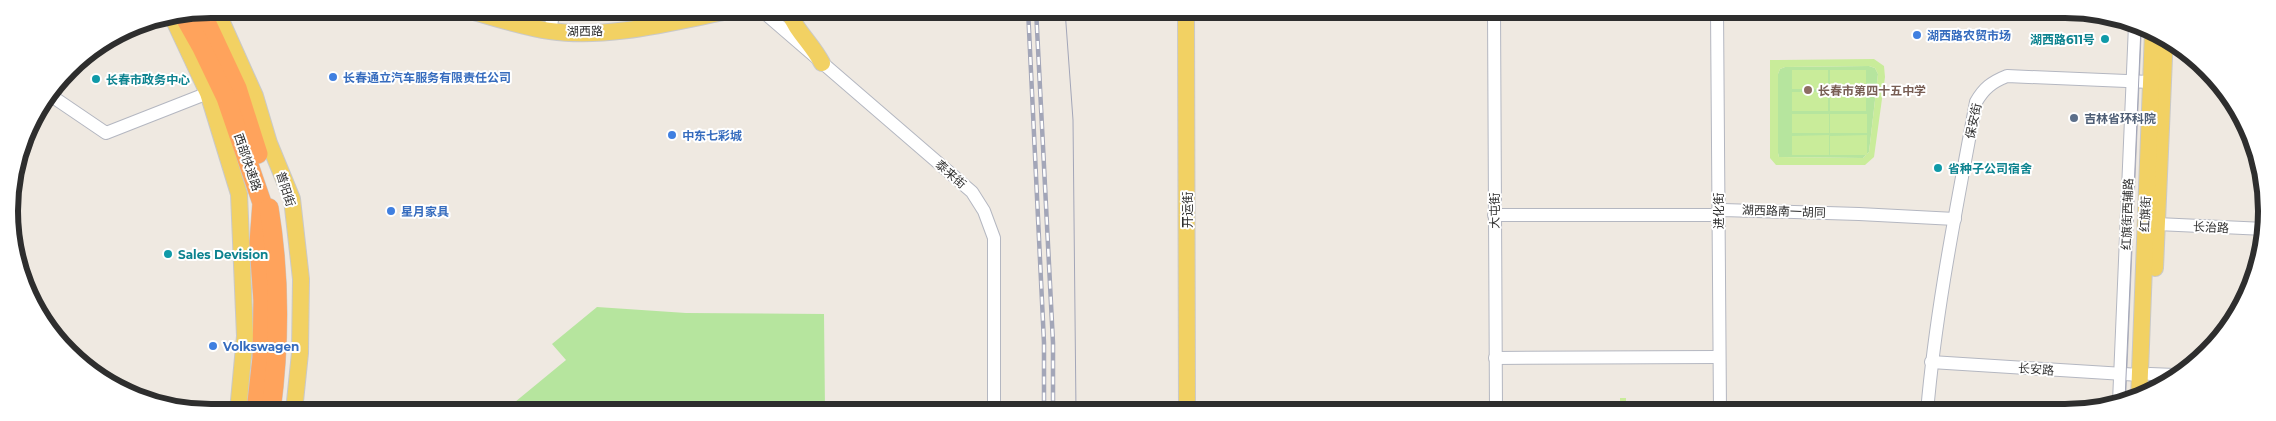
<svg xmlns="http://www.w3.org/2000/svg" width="2276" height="421" font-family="Montserrat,'Noto Sans SC',sans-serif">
	<rect width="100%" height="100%" fill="#efe9e1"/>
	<g fill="#b6e59e">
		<path d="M1869,66L1875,68L1878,74L1869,152L1863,158L1779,157L1778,153V74L1780,69L1785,67Z"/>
		<path d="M597,307L686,313L824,314L825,411H504L566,360L552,344Z"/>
	</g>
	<g fill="#c9ec9a" fill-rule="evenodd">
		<path d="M1874,59L1884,66L1885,77L1874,157L1865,165H1776L1770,158V60ZM1869,66L1875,68L1878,74L1869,152L1863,158L1779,157L1778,153V74L1780,69L1785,67Z"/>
		<rect x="1792" y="70" width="36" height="19"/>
		<rect x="1830" y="70" width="36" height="19"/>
		<path d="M1866,91V111H1830V92Z"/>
		<rect x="1792" y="92" width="36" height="19"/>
		<rect x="1792" y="114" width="37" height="19"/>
		<rect x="1830" y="114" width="37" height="19"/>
		<path d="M1829,135V155H1792V136Z"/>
		<path d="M1867,135V155H1830V136Z"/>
		<path d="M1620,398H1626V411H1572L1579,407L1620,408Z"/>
	</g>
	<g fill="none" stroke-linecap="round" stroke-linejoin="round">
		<defs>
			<g id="minor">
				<path d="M760,9L972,192L984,211L994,238V411"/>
				<path d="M1494,10L1496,411"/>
				<path d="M1717,10L1720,412"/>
				<path d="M550,31L554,9"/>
				<path d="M50,95L106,133L208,93"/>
				<path d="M1494,215H1713L1723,210L1859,214L1955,219"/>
				<path d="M2157,224L2265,229"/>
				<path d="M1495,358L1719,357"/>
				<path d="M1931,362L2140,375"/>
				<path d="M2150,374L2175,375"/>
				<path d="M2119,402L2135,25"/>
				<path d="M1927,412C1936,308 1957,205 1976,102C1984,88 1992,82 2007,76L2150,82"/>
			</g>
			<g id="major">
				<path d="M216,9L255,96L269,143L292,199L301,279L300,353L294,411"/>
				<path d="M462,9C491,16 521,27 550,31C610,40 680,20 739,9"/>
				<path d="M788,9C796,32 811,42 822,63"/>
				<path d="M1186,10L1187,411"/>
				<path d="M172,16L208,93L239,194L245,336L238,411"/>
				<path d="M2155,268L2165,35"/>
				<path d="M2139,398L2153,31"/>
			</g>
			<g id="highway">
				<path d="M201,11L237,88L258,154"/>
				<path d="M183,14L201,46L226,98L262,203L259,243L263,301L262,358L256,411"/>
				<path d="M269,208C280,275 280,343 271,411"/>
			</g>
		</defs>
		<use href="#minor" stroke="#b4b7c1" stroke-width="14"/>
		<use href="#major" stroke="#c9c9c9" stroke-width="18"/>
		<use href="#highway" stroke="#c9c9c9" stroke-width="20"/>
		<use href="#minor" stroke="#fff" stroke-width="12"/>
		<use href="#major" stroke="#f2d163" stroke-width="16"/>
		<use href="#highway" stroke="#ffa35c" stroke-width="19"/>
		<g stroke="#a3a6b8" stroke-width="1">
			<path d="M1065,10L1073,120L1076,411"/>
			<path d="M2125,401L2141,27"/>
		</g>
		<defs>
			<g id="rail">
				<path d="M1028,9L1044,343V411"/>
				<path d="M1036,9L1053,343V411"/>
			</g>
		</defs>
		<use href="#rail" stroke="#a3a6b8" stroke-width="4.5"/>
		<use href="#rail" stroke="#fff" stroke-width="2.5" stroke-dasharray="8" stroke-linecap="butt"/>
	</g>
	<g fill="#3f7fe0" stroke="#fff" stroke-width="2">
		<circle cx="1917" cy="35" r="5"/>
		<circle cx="333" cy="77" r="5"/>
		<circle cx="672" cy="135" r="5"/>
		<circle cx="391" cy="211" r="5"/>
		<circle cx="213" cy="346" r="5"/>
	</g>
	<g fill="#0f9aa8" stroke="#fff" stroke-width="2">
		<circle cx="2105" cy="39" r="5"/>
		<circle cx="96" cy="79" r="5"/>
		<circle cx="1938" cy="168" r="5"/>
		<circle cx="168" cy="254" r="5"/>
	</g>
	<circle fill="#8d6e63" stroke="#fff" stroke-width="2" cx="1808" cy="90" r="5"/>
	<circle fill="#5c6f8a" stroke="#fff" stroke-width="2" cx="2074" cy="118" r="5"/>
	<g text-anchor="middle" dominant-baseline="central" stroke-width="4" stroke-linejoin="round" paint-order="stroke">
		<g font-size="12" fill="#2e2e2e" stroke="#fff">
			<text transform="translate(585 31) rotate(-1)">湖西路</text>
			<text transform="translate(1973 121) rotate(-78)">保安街</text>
			<text transform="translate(248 162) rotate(71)">西部快速路</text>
			<text transform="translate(951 174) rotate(41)">泰来街</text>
			<text transform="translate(286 189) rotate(72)">普阳街</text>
			<text transform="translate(1187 210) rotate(-90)">开运街</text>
			<text transform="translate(1494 211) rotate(-90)">大屯街</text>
			<text transform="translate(1718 211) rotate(-90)">进化街</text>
			<text transform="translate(1784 211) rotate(2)">湖西路南一胡同</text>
			<text transform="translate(2127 214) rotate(-88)">红旗街西辅路</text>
			<text transform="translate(2145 214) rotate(-88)">红旗街</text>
			<text transform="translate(2211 227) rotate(3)">长治路</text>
			<text transform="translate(2036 369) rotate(4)">长安路</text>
		</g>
		<g font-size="12" font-weight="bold" fill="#366cbe" stroke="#fff" text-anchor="start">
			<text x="1927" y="35">湖西路农贸市场</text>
			<text x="343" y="77">长春通立汽车服务有限责任公司</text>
			<text x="682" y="135">中东七彩城</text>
			<text x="401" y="211">星月家具</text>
			<text x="223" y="346">Volkswagen</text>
		</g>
		<g font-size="12" font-weight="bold" fill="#0d838f" stroke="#fff" text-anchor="start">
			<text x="2095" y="39" text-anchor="end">湖西路611号</text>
			<text x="106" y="79">长春市政务中心</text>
			<text x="1948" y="168">省种子公司宿舍</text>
			<text x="178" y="254">Sales Devision</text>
		</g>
		<g font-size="12" font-weight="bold" fill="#785e54" stroke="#fff" text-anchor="start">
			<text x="1818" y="90">长春市第四十五中学</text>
		</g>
		<g font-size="12" font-weight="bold" fill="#4e5e75" stroke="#fff" text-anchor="start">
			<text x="2084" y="118">吉林省环科院</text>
		</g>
	</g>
	<path d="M0 0H2276V421H0ZM211 18H2065A193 193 0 0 1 2258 211V211A193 193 0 0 1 2065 404H211A193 193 0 0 1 18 211V211A193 193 0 0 1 211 18Z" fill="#fff" fill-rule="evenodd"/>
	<path fill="none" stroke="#2e2e2e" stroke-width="6" d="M211 18H2065A193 193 0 0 1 2258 211V211A193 193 0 0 1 2065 404H211A193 193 0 0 1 18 211V211A193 193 0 0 1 211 18Z"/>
</svg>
